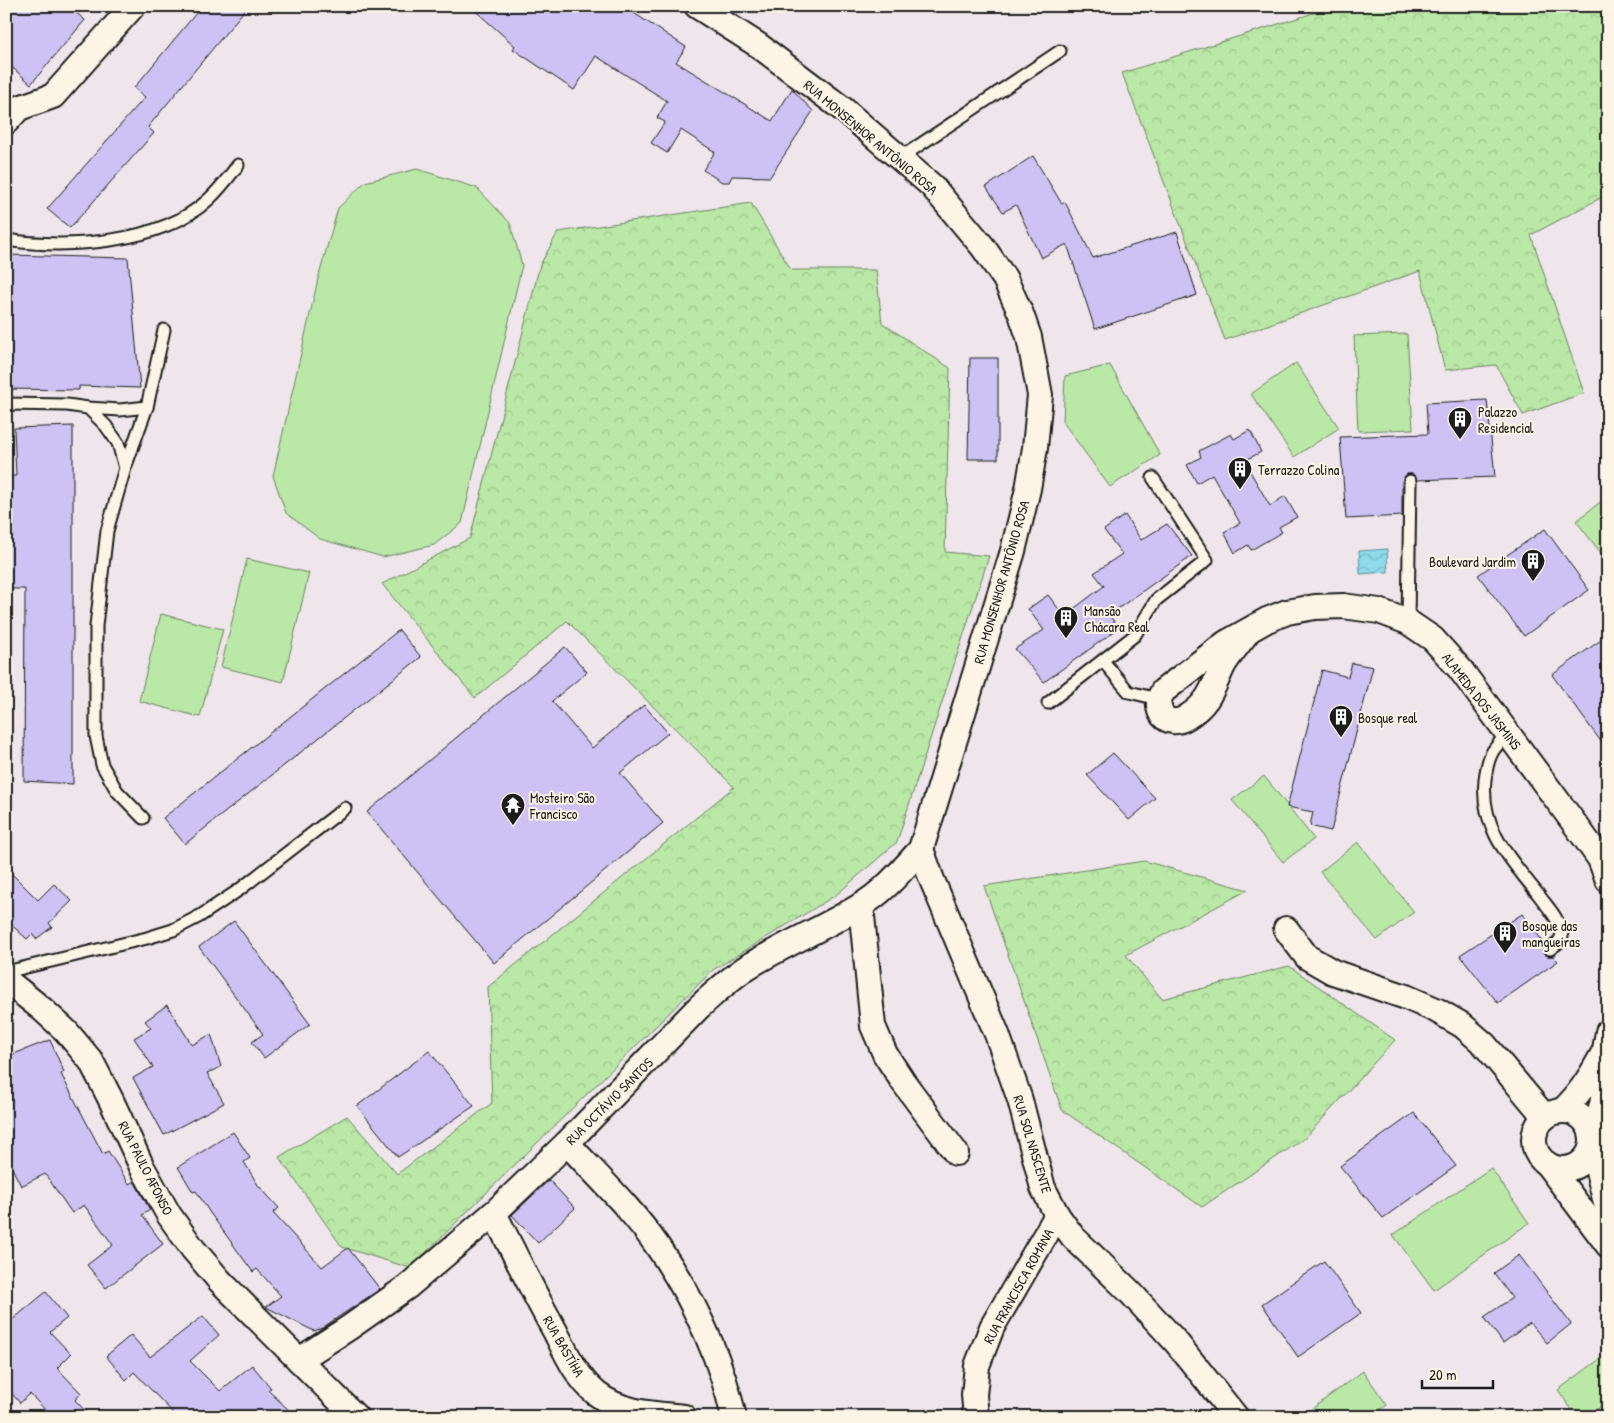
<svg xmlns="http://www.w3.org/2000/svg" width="1614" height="1423" font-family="'Patrick Hand',sans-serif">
	<defs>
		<pattern id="forest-crowns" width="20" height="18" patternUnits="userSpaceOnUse" patternTransform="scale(1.25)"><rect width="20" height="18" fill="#bae8a6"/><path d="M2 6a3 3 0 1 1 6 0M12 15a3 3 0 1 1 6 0" fill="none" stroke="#9fc68e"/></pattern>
		<pattern id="water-waves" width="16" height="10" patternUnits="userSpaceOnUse" patternTransform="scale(1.25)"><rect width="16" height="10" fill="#8ddbeb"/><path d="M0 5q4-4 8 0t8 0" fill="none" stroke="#79bbc9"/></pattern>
	</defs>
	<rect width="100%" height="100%" fill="#eee6ea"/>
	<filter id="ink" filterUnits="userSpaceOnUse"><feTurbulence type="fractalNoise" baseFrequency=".02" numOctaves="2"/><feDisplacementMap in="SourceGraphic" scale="10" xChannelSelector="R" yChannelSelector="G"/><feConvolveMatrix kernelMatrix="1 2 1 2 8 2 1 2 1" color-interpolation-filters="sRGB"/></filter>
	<g filter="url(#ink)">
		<g fill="#bae8a6" stroke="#6b8261">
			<path d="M417,169L477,188L510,223L522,265L462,523L434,545L383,557L320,539L286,513L273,476L318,279L338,208L365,182Z"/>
			<path d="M1407,334L1413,429L1358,431L1354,336Z"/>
			<path d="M1296,363L1339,428L1294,457L1251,394Z"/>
			<path d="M1110,365L1160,455L1110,487L1063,422L1065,376Z"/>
			<path d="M1608,496V562L1576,521Z"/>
			<path d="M247,559L309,573L283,682L221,667Z"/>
			<path d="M161,614L223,629L200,717L139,701Z"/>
			<path d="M1264,776L1314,839L1283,862L1232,800Z"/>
			<path d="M1358,842L1414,912L1377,940L1320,872Z"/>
			<path d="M1491,1168L1529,1223L1434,1290L1393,1235Z"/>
			<path d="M1608,1353V1401L1587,1417H1577L1558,1390Z"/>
			<path d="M1363,1371L1387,1405L1371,1417H1301Z"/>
		</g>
		<g fill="url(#forest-crowns)" stroke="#6b8261">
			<path d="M1336,6H1608V194L1531,235L1584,393L1523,415L1496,365L1445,370L1420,271L1225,340L1122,73Z"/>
			<path d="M751,203L791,270H876L882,323L950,368L945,552L989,556L897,842L836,895L713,970L410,1268L342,1247L279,1157L347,1116L397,1174L492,1103L488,987L734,787L567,621L475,698L382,584L470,538L540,265L558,232Z"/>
			<path d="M1144,861L1248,890L1126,955L1162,999L1289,966L1395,1040L1305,1138L1202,1207L1062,1110L984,886Z"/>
		</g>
		<path fill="url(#water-waves)" stroke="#608f98" d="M1387,549L1388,572L1360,574L1359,551Z"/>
		<g fill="#cec2f4" stroke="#1c1c1c">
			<path d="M6,6H68L85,20L31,84L6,62Z"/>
			<path d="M202,6H248L148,127L154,133L70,228L47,209L145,97L134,88Z"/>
			<path d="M470,6H623L686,47L676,62L772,121L792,89L813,111L770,177L732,176L729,182H722L703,170L715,152L681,130L667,153L651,143L665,122L657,118L667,101L596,56L574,90L513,49L515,46Z"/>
			<path d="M1033,156L1062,204L1065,202L1093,258L1177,232L1197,295L1095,329L1067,244L1041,258L1016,205L1003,212L986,187Z"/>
			<path d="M6,255L128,258L140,388L79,386V390L6,389Z"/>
			<path d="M970,358H998V459H968Z"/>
			<path d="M1487,400L1495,477L1417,480L1413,474H1407L1402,481V516L1346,519L1340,437L1428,434L1426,403Z"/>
			<path d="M73,426V784L24,781L25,589H6V476H16L14,428Z"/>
			<path d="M1250,430L1261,452L1244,461L1270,506L1285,496L1297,517L1279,527L1282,532L1251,550L1248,545L1235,553L1224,532L1240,523L1212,474L1197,483L1187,465L1201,457L1199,451L1231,434L1234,439Z"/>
			<path d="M1125,515L1141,540L1167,524L1192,556L1109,615L1119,628L1044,682L1015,649L1044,630L1028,609L1048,595L1064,616L1104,586L1094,573L1122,554L1104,530Z"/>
			<path d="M1545,529L1589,590L1524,636L1478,575Z"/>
			<path d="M399,630L421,657L185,844L163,818Z"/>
			<path d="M1608,635V751L1552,675Z"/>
			<path d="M565,647L587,672L552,701L592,748L644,705L668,733L620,773L663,823L494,963L367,812Z"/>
			<path d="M1352,663L1373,667L1331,831L1310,826L1313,812L1287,807L1322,670L1348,677Z"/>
			<path d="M1113,753L1155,798L1129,820L1087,775Z"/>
			<path d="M6,868L38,900L54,884L72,901L49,923L52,927L36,939L32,934L27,939L6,920Z"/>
			<path d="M1522,914L1545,944L1543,949L1544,954L1548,956H1553L1558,961L1498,1003L1460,955Z"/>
			<path d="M234,921L310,1024L264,1058L252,1042L263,1034L199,947Z"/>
			<path d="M167,1005L192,1045L211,1034L221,1067L207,1073L224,1103L164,1135L133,1078L153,1067L134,1038L151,1028L145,1021Z"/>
			<path d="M50,1040L64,1072L61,1074L103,1154L108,1151L129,1184L134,1181L150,1210L142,1215L163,1244L106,1288L87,1265L113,1245L84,1205L72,1213L45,1174L21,1186L6,1156V1057Z"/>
			<path d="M429,1051L474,1106L398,1157L357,1106Z"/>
			<path d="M1414,1113L1456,1166L1383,1218L1340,1166Z"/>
			<path d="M233,1132L250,1158L244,1162L258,1185L279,1208L273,1213L322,1267L348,1248L380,1289L322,1328L314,1331L266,1307L281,1296L257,1269L253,1272L210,1213L196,1191L193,1192L178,1167Z"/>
			<path d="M549,1180L575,1208L538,1243L512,1215Z"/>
			<path d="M1519,1255L1571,1324L1547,1343L1530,1323L1503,1343L1484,1317L1512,1298L1494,1273Z"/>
			<path d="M1324,1261L1361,1313L1298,1357L1262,1304Z"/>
			<path d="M46,1292L67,1318L50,1332L71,1354L57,1368L81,1393L75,1400L91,1417H52L30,1394L20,1403L6,1387V1325Z"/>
			<path d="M203,1316L219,1335L190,1361L220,1391L252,1365L271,1388L268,1390L296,1417H177L134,1372L126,1380L106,1356L131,1335L150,1357Z"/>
		</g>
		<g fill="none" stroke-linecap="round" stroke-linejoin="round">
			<defs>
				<g id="lane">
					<path d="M900,158L1060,51"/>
					<path d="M6,240C67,249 160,244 208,200C219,190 229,177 238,165"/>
					<path d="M6,404L67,405L88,408L120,410L147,407"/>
					<path d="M88,408L106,426L118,443L125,468"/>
					<path d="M1408,622L1410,481"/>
					<path d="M1103,661L1129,692L1158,699"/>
					<path d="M1048,703L1135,635L1156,600L1207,560L1153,478"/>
					<path d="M1507,733C1503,739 1497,745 1493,751C1488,759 1486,771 1485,780C1480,828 1510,859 1538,894C1548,908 1560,919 1562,936L1558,943L1550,949"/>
					<path d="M143,818L117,791L102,765L96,736V626L107,531L125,468L147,407L164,330"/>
					<path d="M6,972L147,938L173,930L200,916L239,890L345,808"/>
				</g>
				<g id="street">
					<path d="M6,122L19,108L53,96L133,6"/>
					<path d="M1247,633C1239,643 1231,653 1224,664C1213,686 1210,703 1187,717C1167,730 1151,710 1163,691L1226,643L1267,620L1287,612L1315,607L1343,606L1379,611L1408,622L1433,639L1460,669L1583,835L1600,859L1608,880"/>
					<path d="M921,849L932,880L997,1034L1020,1100L1043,1188L1057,1215L1073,1237L1129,1291L1176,1342L1236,1417"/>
					<path d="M861,906L873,1026L885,1054L904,1083L956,1153"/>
					<path d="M1286,929L1307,957L1333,972L1406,997L1436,1010L1462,1025L1484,1044L1545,1117"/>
					<path d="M6,980L42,1009L66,1031L91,1061L111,1100L142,1167L169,1215L193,1249L220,1281L356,1417"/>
					<circle cx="1563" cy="1140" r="29"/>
					<path d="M1562,1111C1580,1094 1591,1076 1603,1054"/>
					<path d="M1593,1140L1603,1100L1605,1050L1608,1032"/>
					<path d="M567,1143C598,1177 632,1209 658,1247C693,1298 720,1356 734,1417"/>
					<path d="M1592,1147L1608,1211"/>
					<path d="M1547,1164L1608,1245"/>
					<path d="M494,1213C514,1253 533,1292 555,1331C566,1353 577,1378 597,1394C621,1413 655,1414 684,1417"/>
					<path d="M299,1360L350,1327L407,1287L494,1213L567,1143L699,1007C715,993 731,977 749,966C785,944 824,928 860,906C884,892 903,869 921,849L1013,551L1028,489L1035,448L1040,395L1029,337L1021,314L1005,279L983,247L932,186L844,110L758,45L697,6"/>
					<path d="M976,1417L974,1395L977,1366L992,1327L1057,1215"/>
				</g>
			</defs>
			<use href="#lane" stroke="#1c1c1c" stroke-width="15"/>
			<use href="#street" stroke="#1c1c1c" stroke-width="28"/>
			<use href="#lane" stroke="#fcf5e5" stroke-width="11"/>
			<use href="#street" stroke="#fcf5e5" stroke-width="24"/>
		</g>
	</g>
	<defs>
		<symbol id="building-pin" viewBox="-11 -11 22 30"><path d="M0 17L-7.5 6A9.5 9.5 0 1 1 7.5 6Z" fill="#1c1c1c" stroke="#fcf5e5"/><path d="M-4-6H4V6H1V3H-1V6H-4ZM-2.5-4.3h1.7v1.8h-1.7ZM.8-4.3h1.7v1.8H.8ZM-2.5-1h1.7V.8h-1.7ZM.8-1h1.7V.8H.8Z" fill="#fff"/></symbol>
		<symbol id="temple-pin" viewBox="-11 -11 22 30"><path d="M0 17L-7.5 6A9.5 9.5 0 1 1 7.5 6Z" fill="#1c1c1c" stroke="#fcf5e5"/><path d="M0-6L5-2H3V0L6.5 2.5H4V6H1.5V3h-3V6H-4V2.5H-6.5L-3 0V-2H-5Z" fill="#fff"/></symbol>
	</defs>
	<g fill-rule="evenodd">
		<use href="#building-pin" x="1446" y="405" width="28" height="38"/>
		<use href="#building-pin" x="1226" y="455" width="28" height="38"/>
		<use href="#building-pin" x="1519" y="547" width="28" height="38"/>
		<use href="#building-pin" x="1052" y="604" width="28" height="38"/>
		<use href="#building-pin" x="1327" y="703" width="28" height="38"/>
		<use href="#temple-pin" x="499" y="791" width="28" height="38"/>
		<use href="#building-pin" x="1491" y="919" width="28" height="38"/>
	</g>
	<g text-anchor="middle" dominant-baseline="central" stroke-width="4" stroke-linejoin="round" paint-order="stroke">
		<g font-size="14" fill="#1c1c1c" stroke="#fcf5e5">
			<text transform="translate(871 137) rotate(40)">RUA MONSENHOR ANTÔNIO ROSA</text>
			<text transform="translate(1001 582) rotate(-74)">RUA MONSENHOR ANTÔNIO ROSA</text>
			<text transform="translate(1482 701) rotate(52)">ALAMEDA DOS JASMINS</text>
			<text transform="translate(609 1101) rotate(-45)">RUA OCTÁVIO SANTOS</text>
			<text transform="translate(1033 1144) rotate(73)">RUA SOL NASCENTE</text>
			<text transform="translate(146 1168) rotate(63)">RUA PAULO AFONSO</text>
			<text transform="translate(1018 1286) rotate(-61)">RUA FRANCISCA ROMANA</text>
			<text transform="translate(564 1346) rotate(60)">RUA BASTÍHA</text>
		</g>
		<g font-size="14" fill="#1c1c1c" stroke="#fcf5e5" text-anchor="start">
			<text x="1478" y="411">Palazzo<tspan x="1478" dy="16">Residencial</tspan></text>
			<text x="1258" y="469">Terrazzo Colina</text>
			<text x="1516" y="561" text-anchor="end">Boulevard Jardim</text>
			<text x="1084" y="610">Mansão<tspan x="1084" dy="16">Chácara Real</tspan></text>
			<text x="1358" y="717">Bosque real</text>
			<text x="530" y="797">Mosteiro São<tspan x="530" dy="16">Francisco</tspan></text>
			<text x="1522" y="925">Bosque das<tspan x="1522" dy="16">mangueiras</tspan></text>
		</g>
	</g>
	<rect width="1614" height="1423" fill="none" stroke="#fcf5e5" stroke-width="25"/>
	<rect x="12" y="12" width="1589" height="1398" fill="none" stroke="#1c1c1c" stroke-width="2" filter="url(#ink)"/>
	<path d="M1422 1380v8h71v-8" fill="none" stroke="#1c1c1c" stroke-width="2.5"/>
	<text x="1429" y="1380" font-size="15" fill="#1c1c1c" stroke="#fcf5e5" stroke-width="4" paint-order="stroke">20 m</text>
</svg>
